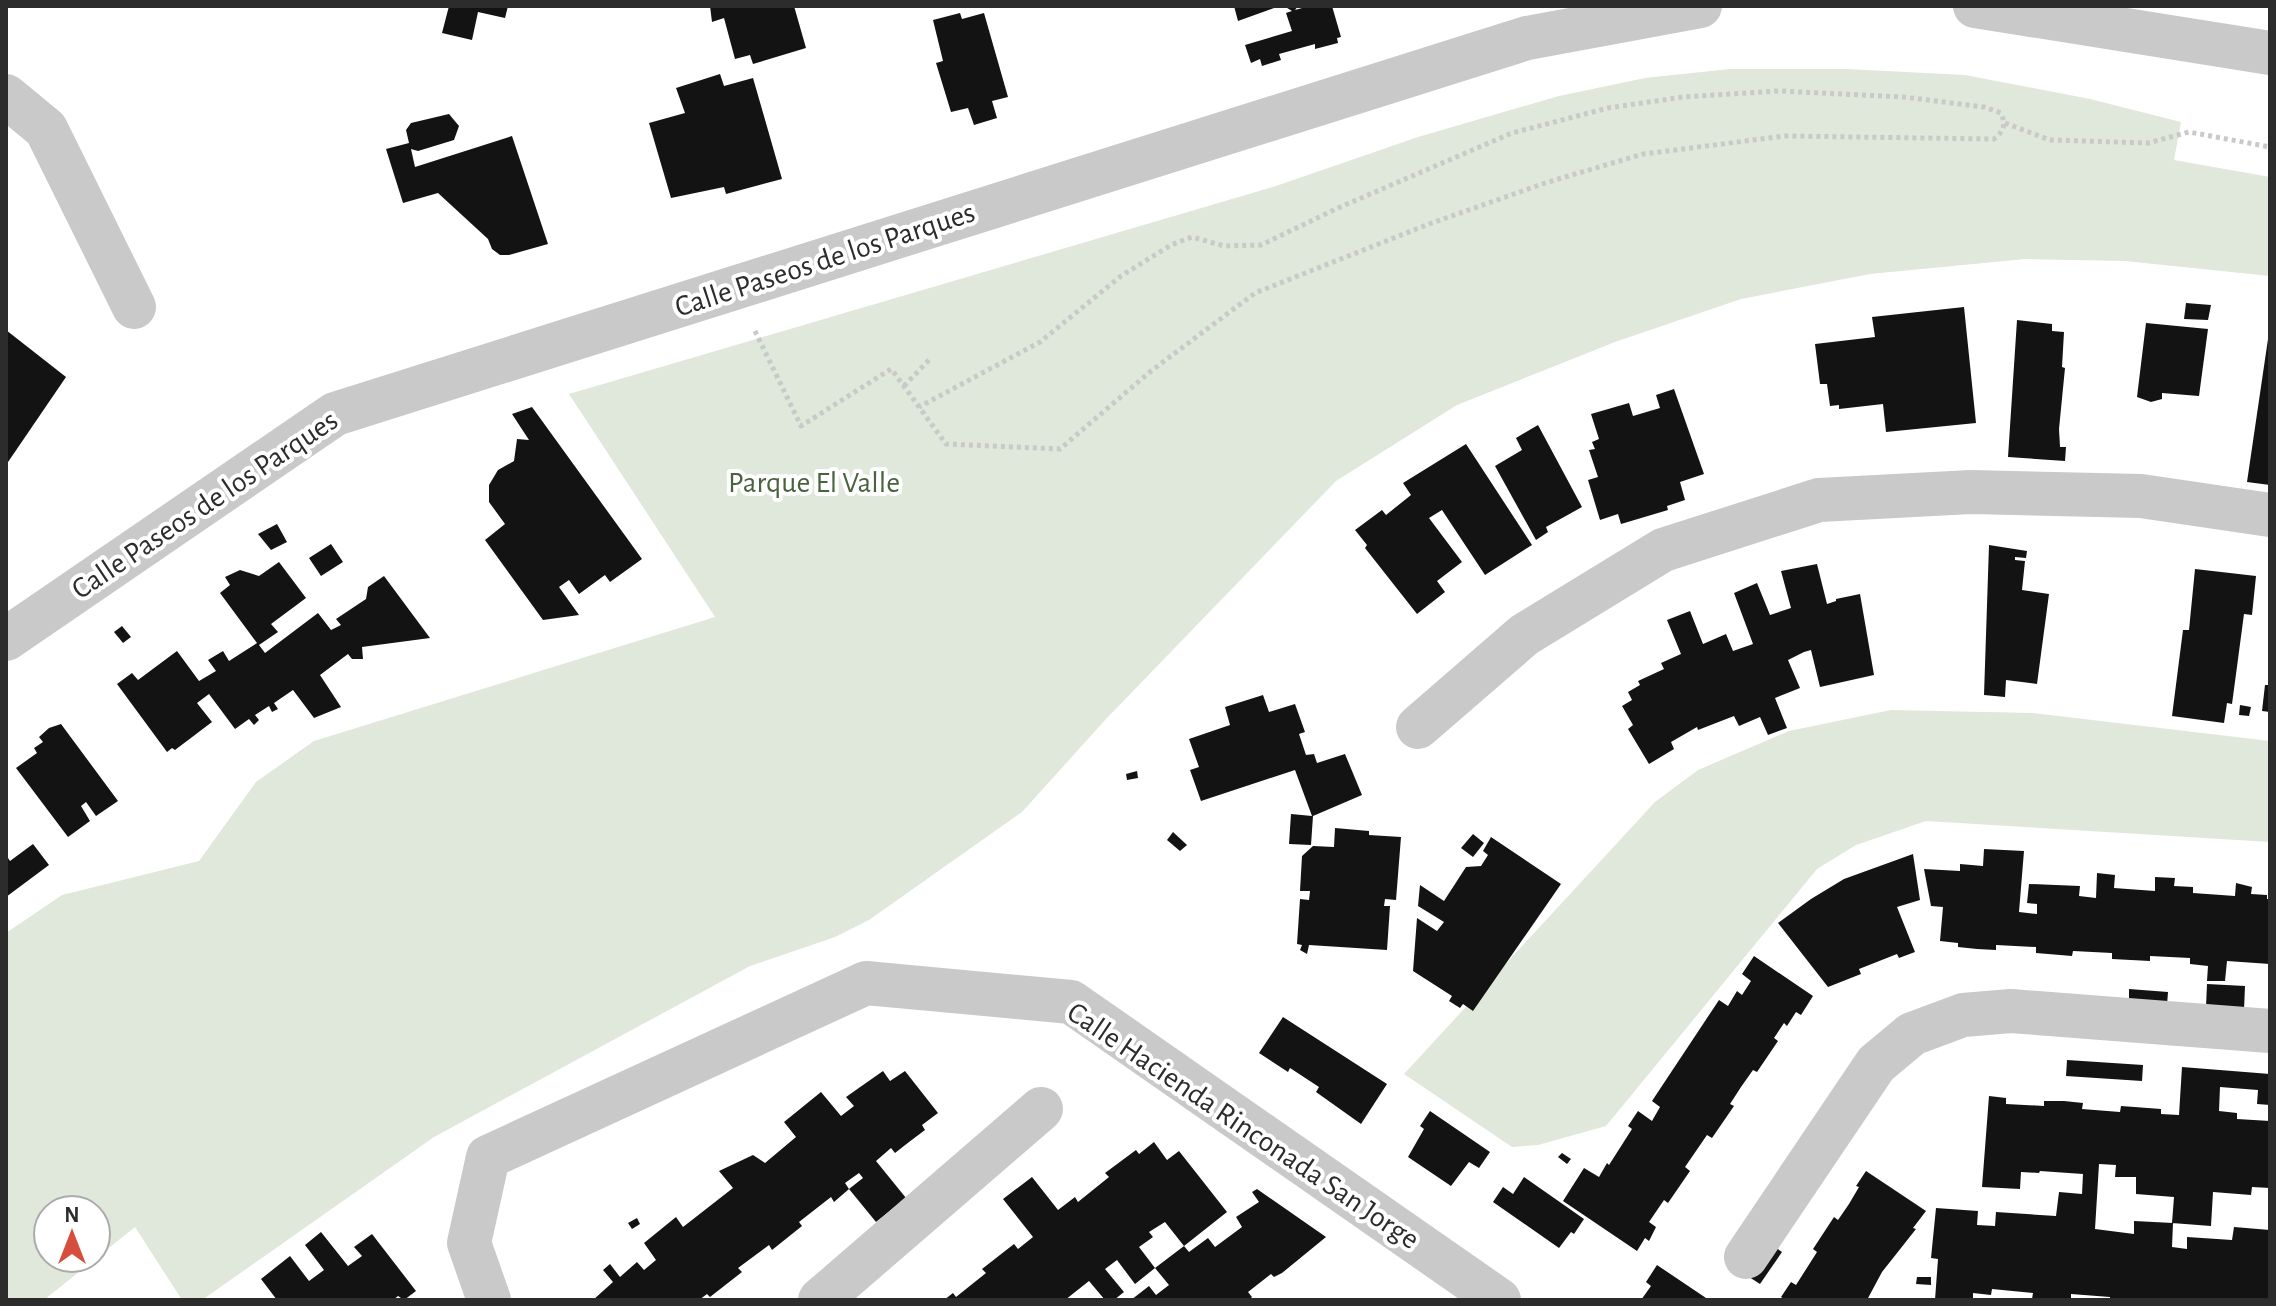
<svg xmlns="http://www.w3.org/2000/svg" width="2276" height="1306" font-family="'Alegreya Sans',sans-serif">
	<rect width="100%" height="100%" fill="#fff"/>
	<g fill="#dfe8da" fill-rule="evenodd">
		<path d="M1730,69H1847L1965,75L2090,99L2181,122L2174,160L2270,177V276L2125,261L2025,259L1870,274L1741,299L1615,342L1457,405L1336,481L1106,719L1022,812L869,920L835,937L750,966L434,1137L202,1300H182L135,1227L44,1300H6V933L62,895L199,861L256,782L314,741L715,617L569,394L1276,186L1418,137L1559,96L1645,78ZM96,1210V1258H48V1210Z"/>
		<path d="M1891,710L2033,713L2270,741V842L1926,821L1856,845L1817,869L1606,1126L1538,1145L1512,1147L1404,1074L1655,802L1698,770L1789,731Z"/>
	</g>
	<g fill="#131313">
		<path d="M449,6H508L505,18L478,12L472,40L442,33Z"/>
		<path d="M710,6H794L806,48L753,64L750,55L735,59L724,18L712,22Z"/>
		<path d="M1234,6H1273L1274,8L1238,21Z"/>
		<path d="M1284,6H1298L1295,10L1309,6H1332L1341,37L1337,38L1338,43L1315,49V44L1279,54L1281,60L1262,66L1260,59L1251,63L1245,45L1292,31L1286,13L1292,11Z"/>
		<path d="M960,13L962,19L984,13L1008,97L992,101L997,118L974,125L968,108L951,112L936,63L943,61L933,20Z"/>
		<path d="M720,74L724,86L753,78L782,179L726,194L724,187L671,198L649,123L685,113L676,88Z"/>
		<path d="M449,114L459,126L454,140L418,151L411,149L415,167L512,136L548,244L509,255H500L492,249L488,239L438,193L403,203L386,149L409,143L406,130L411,123Z"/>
		<path d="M2186,303L2211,305L2208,320L2184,319Z"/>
		<path d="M1964,307L1976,423L1886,432L1883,404L1839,409V405L1830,406L1827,384H1820L1815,344L1875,337L1872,317Z"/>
		<path d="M2017,320L2052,324V331L2064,332L2062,367L2065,368L2059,429L2060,447H2066L2065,461L2008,457Z"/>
		<path d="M2146,323L2208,329L2199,396L2162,393V399L2151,402L2137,397Z"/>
		<path d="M6,330L66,377L6,465Z"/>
		<path d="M2268,339H2270V485L2247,482Z"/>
		<path d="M1674,389L1704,474L1680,482L1685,500L1667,506L1668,510L1621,524L1618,514L1600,520L1588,480L1598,477L1589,450L1595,449L1592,442L1599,439L1591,414L1629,403L1633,416L1660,408L1656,395Z"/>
		<path d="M532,407L642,559L610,582L605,575L579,594L569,580L559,587L579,615L543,620L485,540L505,524L489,502V485L498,470L514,461L517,439L529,440L512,414Z"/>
		<path d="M1538,425L1582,507L1546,527L1548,532L1536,540L1495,466L1522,450L1516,438Z"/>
		<path d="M1466,444L1532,545L1485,575L1442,510L1429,518L1462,562L1437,581L1445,592L1417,614L1365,548L1367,545L1355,530L1382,510L1386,515L1411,495L1403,483Z"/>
		<path d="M277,524L287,542L271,550L258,534Z"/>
		<path d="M331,544L343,562L321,576L309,558Z"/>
		<path d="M1989,545L2027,551L2026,558L2015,557V560L2025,561L2022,590L2049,594L2037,684L2006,680L2005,697L1984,695Z"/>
		<path d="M279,562L306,598L271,624L278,632L259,645L265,653L318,613L331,630L341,625L336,619L366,599L368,587L384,576L430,638L362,647L363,659H352L348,654L320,675L341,707L314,718L293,690L274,703L278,709L272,712L269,706L255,715L259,720L254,725L249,719L235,729L209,694L197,703L212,722L175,750L172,748L167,752L117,684L132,673L138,680L177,651L199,681L216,671L208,660L223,651L229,661L257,643L220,593L230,585L225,577L240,570L259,576Z"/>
		<path d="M1817,564L1827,604L1836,601V599L1860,594L1874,675L1820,687L1811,650L1804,652L1788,660L1800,688L1775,698L1787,728L1768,735L1760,717L1739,726L1734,716L1698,730L1697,727L1671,742L1674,749L1649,764L1628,729L1633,725L1622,706L1632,700L1628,692L1640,685L1638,681L1664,669L1661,663L1681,654L1667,620L1690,611L1703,644L1726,634L1733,651L1753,644L1734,593L1757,583L1770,615L1791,608L1781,571Z"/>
		<path d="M2195,569L2256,576L2252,615L2244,614L2232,704L2227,703L2224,723L2172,716L2183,630H2189Z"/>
		<path d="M122,626L131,637L123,643L114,632Z"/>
		<path d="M2265,685H2270V712L2262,711Z"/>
		<path d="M1263,695L1269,712L1295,704L1305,732L1299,734L1306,755L1314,754L1317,763L1345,754L1362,795L1313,816L1311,845L1289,844L1291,814L1312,816L1295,770L1201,801L1190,770L1199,767L1189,739L1230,725L1225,707Z"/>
		<path d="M2240,705L2251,707L2249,716L2239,715Z"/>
		<path d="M61,724L118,801L96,816L86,802L81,806L90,821L68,837L16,768L37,753L34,748L43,742L39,737L49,728Z"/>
		<path d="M1137,771L1138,778L1127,780L1126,774Z"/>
		<path d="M1335,828L1369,831V835L1401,837L1396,900L1385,899L1384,906H1390L1387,950L1309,945L1307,954L1300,950L1302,945L1297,944L1300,899L1309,900L1310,891H1300L1302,856L1313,846L1334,847Z"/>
		<path d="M1173,832L1187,845L1180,851L1167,840Z"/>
		<path d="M1473,834L1484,843L1473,857L1461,848Z"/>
		<path d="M1491,837L1561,884L1473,1011L1463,1004L1460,1008L1449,1001L1452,996L1413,971L1417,918L1437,931L1444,922L1418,906L1420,885L1444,901L1466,867L1481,866L1488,855L1483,851Z"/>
		<path d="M33,844L49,865L6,897V855L10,861Z"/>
		<path d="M1984,849L2024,851L2019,912L2037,914V904L2027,903L2029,884L2080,886L2079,896L2096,898L2097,873L2115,875L2114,888L2155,891V877L2175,878L2174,886L2193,887V893L2235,896L2236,883L2252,887L2251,894L2267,895V899H2270V964L2227,961L2225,981H2207L2208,966L2190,964V958L2150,956V961L2112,959V953L2073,951L2072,956L2036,953V947L1996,945V950L1977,949L1958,947V943L1940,941L1943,907L1931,906L1924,869L1960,871V864L1983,866Z"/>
		<path d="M1913,854L1920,900L1897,907L1915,952L1899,958L1897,954L1859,969L1861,974L1828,987L1778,923L1811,899L1844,879Z"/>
		<path d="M1754,956L1813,996L1801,1015L1796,1012L1787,1026L1784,1023L1774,1038L1778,1041L1757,1072L1753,1070L1741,1087L1730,1104L1734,1106L1712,1138L1707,1135L1685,1167L1690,1171L1668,1203L1664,1200L1649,1222L1656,1227L1649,1241L1645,1238L1637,1251L1563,1201L1584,1168L1599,1177L1607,1163L1609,1165L1632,1129L1628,1126L1638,1111L1652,1121L1660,1107L1652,1101L1719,1000L1728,1006L1737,991L1742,995L1751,981L1742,974Z"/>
		<path d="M2207,984L2245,986L2244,1010L2206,1007Z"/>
		<path d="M2129,989L2168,992L2167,1005L2129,1002Z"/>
		<path d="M1283,1017L1387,1084L1361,1124L1316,1092L1319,1087L1290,1068L1288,1072L1259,1053Z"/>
		<path d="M2067,1060L2143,1065L2142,1081L2066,1076Z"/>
		<path d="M2182,1067L2270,1074V1105L2257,1104L2258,1090L2220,1087L2219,1111L2237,1113V1119L2270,1121V1188L2252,1187L2251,1195L2213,1192L2211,1226L2172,1223L2174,1197L2136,1194V1177H2115L2116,1165L2099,1164L2095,1229L2134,1234V1221L2173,1223L2172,1247L2187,1249V1237L2232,1240L2234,1227L2270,1230V1300H2110V1297L2071,1294V1300H2052L2032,1299L2033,1293L1992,1289L1991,1295L1973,1293V1300H1935L1938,1259L1931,1258L1936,1208L1978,1211L1977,1225L1995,1226L1996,1212L2056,1216L2059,1192L2082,1194L2083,1174L2040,1171L2039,1173L2021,1172L2020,1189L1982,1187L1989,1096L2006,1098V1104L2044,1106V1101H2064L2083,1103L2082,1109L2120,1112L2121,1106L2161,1109V1114L2179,1115Z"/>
		<path d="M883,1071L890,1081L905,1071L938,1113L922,1125L925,1130L909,1142L895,1153L891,1148L876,1161L906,1198L876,1222L849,1189L863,1178L859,1173L845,1183L849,1189L834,1202L831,1197L799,1222L802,1226L772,1250L769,1245L738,1268L742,1272L710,1297L707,1294L699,1300H593L613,1282L603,1270L610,1264L620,1277L637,1262L644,1270L656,1260L644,1243L676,1217L683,1227L733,1188L719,1171L753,1155L765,1163L796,1137L784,1122L821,1092L841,1116L854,1106L846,1097Z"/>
		<path d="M1430,1111L1490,1152L1479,1168L1469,1162L1451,1186L1408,1157L1424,1129L1420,1126Z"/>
		<path d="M1154,1142L1167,1160L1179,1151L1227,1212L1184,1246L1165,1222L1149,1232L1153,1237L1139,1247L1155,1268L1135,1284L1117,1260L1105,1269L1124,1292L1114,1300H1105L1089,1281L1065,1300H944L953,1293L956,1297L986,1273L982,1269L1014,1244L1018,1249L1033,1237L1003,1199L1032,1177L1058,1210L1075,1197L1078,1202L1109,1177L1105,1173L1136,1150L1139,1154Z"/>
		<path d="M1562,1153L1571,1159L1567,1164L1558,1157Z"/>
		<path d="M1866,1171L1926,1211L1913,1228L1916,1229L1882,1272L1867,1300H1785L1781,1297L1791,1282L1796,1285L1817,1252L1813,1249L1834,1217L1838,1220L1849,1204L1859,1187L1856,1186Z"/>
		<path d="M1524,1177L1584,1219L1574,1234L1571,1232L1559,1248L1493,1202L1503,1187L1513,1194Z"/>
		<path d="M1257,1189L1326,1237L1282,1273L1274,1277L1271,1274L1248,1292L1252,1297L1249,1300H1131L1149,1286L1156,1295L1169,1285L1155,1268L1184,1246L1189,1252L1208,1238L1215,1247L1242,1227L1236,1217L1259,1202L1252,1192Z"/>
		<path d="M637,1218L640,1224L632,1229L628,1223Z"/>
		<path d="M321,1232L348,1266L362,1256L354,1247L372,1234L416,1291L404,1300L398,1296L393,1300H277L261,1279L290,1256L309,1281L324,1270L305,1245Z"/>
		<path d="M1768,1242L1782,1252L1760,1284L1746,1275Z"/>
		<path d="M1657,1265L1709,1300H1641L1651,1286L1646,1282Z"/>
		<path d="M1917,1277H1931V1285L1916,1284Z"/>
	</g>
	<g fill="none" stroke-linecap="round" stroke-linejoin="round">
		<g stroke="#c9c9c9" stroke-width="5" stroke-dasharray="4 4" stroke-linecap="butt">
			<path d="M2005,123L2050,140L2148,143L2189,132L2270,147"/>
			<path d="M755,331L801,426L891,369L895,374L946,444L1060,449L1151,371L1255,293L1429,224L1545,183L1643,154L1785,136L1994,139C2004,131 2006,125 2001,113L1984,107L1903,97L1780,91L1683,97L1608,108L1512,133L1338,208L1261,245L1224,246L1192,237L1171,245L1121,276L1040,342L919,407"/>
			<path d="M904,386L929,360"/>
		</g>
		<g stroke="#c9c9c9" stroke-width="44">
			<path d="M1975,6L2270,53"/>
			<path d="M6,96L46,129L134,307"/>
			<path d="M6,639L335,414L1527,38L1700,6"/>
			<path d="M1418,727L1524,635L1663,550L1819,500L1971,492L2141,496L2270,515"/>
			<path d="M1746,1257L1876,1064L1912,1034L1963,1015L2011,1011L2270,1031"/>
			<path d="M489,1300L469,1243L488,1157L866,983L1071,1002L1499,1300"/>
			<path d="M820,1300L1041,1109"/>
		</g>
	</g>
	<g text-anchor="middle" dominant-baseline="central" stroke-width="8" stroke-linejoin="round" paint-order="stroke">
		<g font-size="30" fill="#2c2c2c" stroke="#fff">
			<text transform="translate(825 260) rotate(-18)">Calle Paseos de los Parques</text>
			<text transform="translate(205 505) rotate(-34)">Calle Paseos de los Parques</text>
			<text transform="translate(1243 1126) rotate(34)">Calle Hacienda Rinconada San Jorge</text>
		</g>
		<g font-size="30" fill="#48633e" stroke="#fff">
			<text x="814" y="483">Parque El Valle</text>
		</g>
	</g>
	<rect width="2276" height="1306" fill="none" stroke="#2c2c2c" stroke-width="16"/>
	<g transform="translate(72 1234)"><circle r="38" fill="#ffffff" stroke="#ababab" stroke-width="2"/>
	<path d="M0-6L14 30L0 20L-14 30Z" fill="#d54f3c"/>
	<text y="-12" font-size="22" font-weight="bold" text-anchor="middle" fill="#2c2c2c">N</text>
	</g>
</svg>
